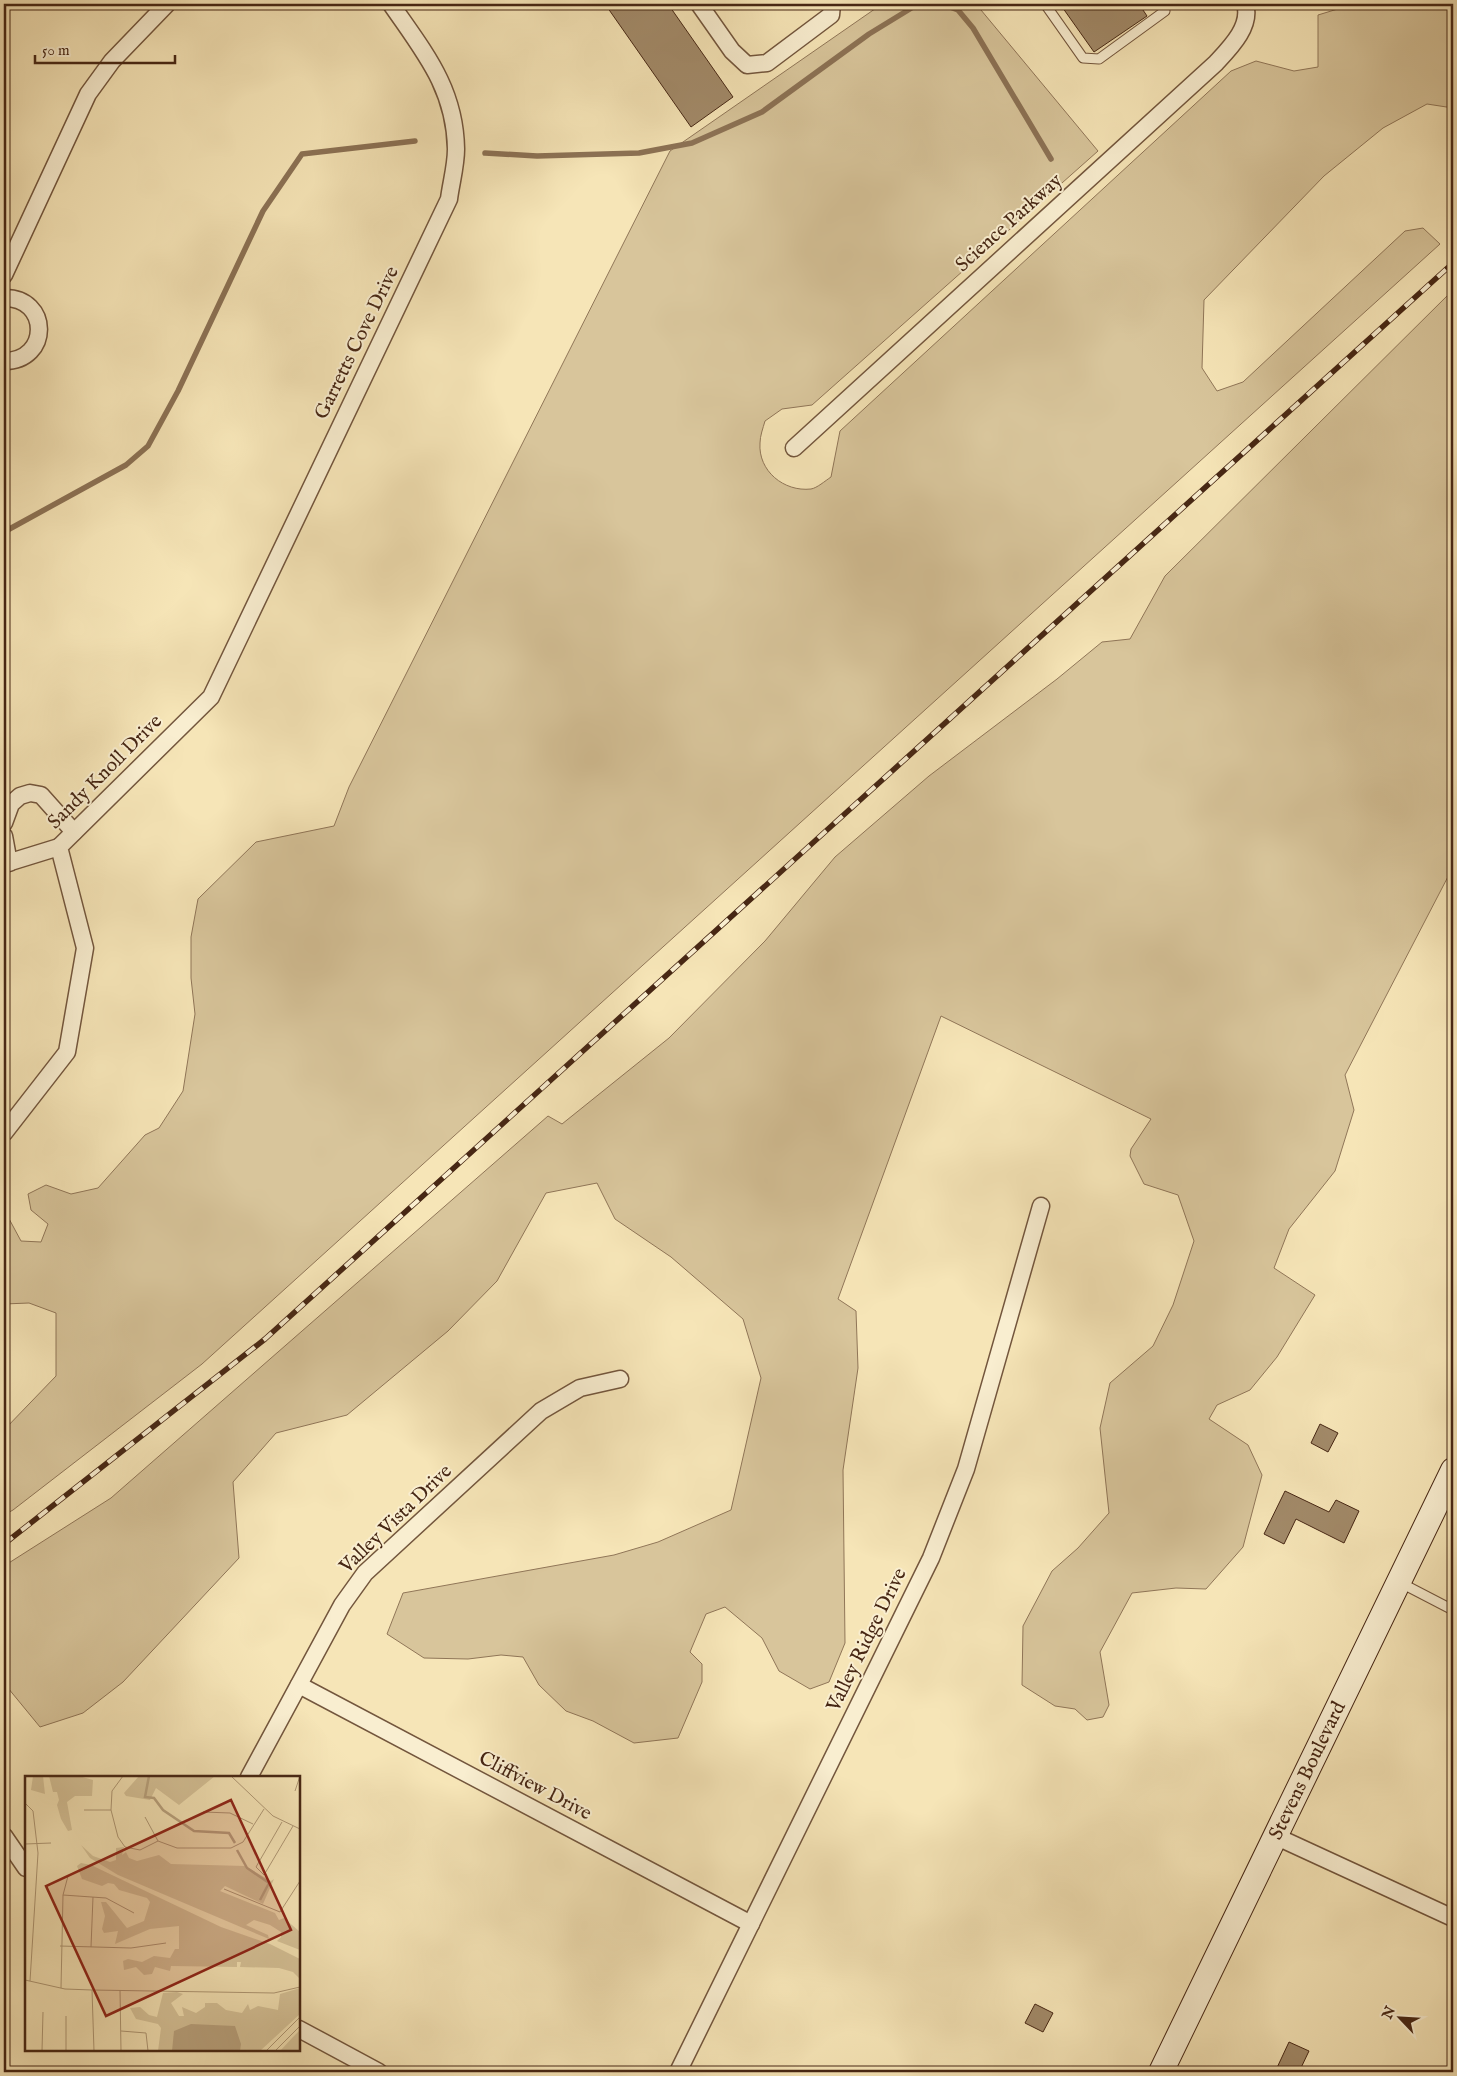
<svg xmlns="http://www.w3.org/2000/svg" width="1457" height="2076" font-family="'IM FELL English',serif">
	<rect width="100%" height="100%" fill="#f6e5b7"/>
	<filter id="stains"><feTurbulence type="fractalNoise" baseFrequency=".004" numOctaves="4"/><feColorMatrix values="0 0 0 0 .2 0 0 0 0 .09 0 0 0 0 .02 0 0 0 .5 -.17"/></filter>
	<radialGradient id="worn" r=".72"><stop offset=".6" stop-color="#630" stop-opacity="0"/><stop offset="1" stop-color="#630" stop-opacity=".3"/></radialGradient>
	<g fill="#d8c59b" stroke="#907658">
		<path d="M882,4H976L1098,151L812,405L782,409L765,421C763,428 760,436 760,443C758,471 784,492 811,489C817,488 825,481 831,477L840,431L1231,71L1256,61L1294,71L1318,67V15L1354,4H1453V108L1427,104L1383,128L1324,176L1204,300L1202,368L1217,391L1243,382L1405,231L1423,228L1440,244L202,1364L13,1510L4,1515V1430L56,1376V1313L29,1303L4,1304V1198L7,1215L21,1241L41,1242L48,1224L31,1210L28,1194L46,1185L71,1194L98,1188L145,1135L159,1128L183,1091L195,1014L191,978V937L198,899L256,842L334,826L349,787L670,151Z"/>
		<path d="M1453,290V867L1345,1075L1354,1110L1335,1171L1289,1229L1274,1268L1315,1295L1277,1357L1250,1390L1217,1405L1209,1419L1248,1445L1262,1475L1243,1547L1206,1589L1176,1588L1132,1593L1100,1652L1109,1705L1103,1717L1087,1720L1075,1709L1055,1706L1022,1685L1023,1626L1052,1571L1078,1548L1109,1513L1100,1428L1110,1383L1153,1346L1173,1305L1194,1241L1178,1195L1144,1184L1130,1156L1131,1149L1151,1119L941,1016L838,1299L856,1311L858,1368L843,1470L845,1643L829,1682L810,1689L779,1671L762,1638L725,1607L706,1614L690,1652L702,1664V1682L678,1738L634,1743L593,1721L566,1711L539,1685L523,1657L501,1655L468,1659L424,1658L387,1634L403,1593L614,1555L658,1542L731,1510L761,1378L743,1319L671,1257L615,1219L597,1183L546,1193L497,1281L448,1331L347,1415L276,1433L233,1482L239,1558L123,1682L83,1713L40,1727L8,1688L4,1689V1566L111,1498L548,1116L562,1124L669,1038L765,941L835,857L929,776L1057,679L1102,642L1130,639L1165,576Z"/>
	</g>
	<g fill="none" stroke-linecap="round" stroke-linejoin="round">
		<g stroke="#8c7255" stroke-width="5.5">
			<path d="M942,4L958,10L973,28L1051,159"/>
			<path d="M485,153L537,156L639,153L692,143L762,112L869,34L918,4"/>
			<path d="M4,532L126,465L148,446L178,391L263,211L302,154L415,141"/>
		</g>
	</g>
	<g fill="#a28a69" stroke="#472714">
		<path d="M605,4H668L733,97L691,127Z"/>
		<path d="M1060,4H1139L1147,16L1094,52Z"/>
		<path d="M1320,1424L1338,1433L1328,1452L1311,1443Z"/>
		<path d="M1285,1491L1329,1512L1336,1500L1359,1511L1344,1543L1296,1519L1284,1544L1264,1534Z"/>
		<path d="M1035,2004L1053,2013L1043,2032L1025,2023Z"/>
		<path d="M1289,2042L1309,2051L1299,2072H1275Z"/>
	</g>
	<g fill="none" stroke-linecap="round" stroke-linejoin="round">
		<defs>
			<g id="lane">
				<path d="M1045,4L1083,58L1099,59L1165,11L1163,4"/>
				<path d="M1399,1582L1453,1610"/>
			</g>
			<g id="street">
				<path d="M699,4L732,51L747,65L767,63L831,15L832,4"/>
				<path d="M4,275L88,94L112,61L167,4"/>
				<path d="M4,298C50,297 51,361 4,361"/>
				<path d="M794,448L1216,63C1230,48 1252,26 1245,4"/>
				<path d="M4,823L11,804L20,796L30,793L41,795L74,832"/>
				<path d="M4,836L9,863"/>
				<path d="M4,864L59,847"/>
				<path d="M4,1133L67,1052L85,948L59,847L211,697L449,199C451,183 456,166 456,149C455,88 424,52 391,4"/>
				<path d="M299,1685L751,1924"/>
				<path d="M249,1777L342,1605L365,1573L541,1411L580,1388L620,1379"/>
				<path d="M4,1836L26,1868"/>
				<path d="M1275,1836L1453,1918"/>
				<path d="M299,2029L379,2072"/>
				<path d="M678,2072L931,1558L966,1469L1041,1206"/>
			</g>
			<g id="secondary">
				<path id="s1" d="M1161,2072L1453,1470"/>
			</g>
		</defs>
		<use href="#lane" stroke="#73563d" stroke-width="11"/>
		<use href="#street" stroke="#73563d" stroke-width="19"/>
		<use href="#secondary" stroke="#472714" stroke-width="26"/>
		<use href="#lane" stroke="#f9eed0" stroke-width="9"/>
		<use href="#street" stroke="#f9eed0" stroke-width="16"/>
		<use href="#secondary" stroke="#f9eed0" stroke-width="24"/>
		<defs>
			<path id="rail" d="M4,1544L265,1339L1453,263"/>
		</defs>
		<use href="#rail" stroke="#472714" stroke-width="5.5"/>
		<use href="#rail" stroke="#f9eed0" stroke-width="4" stroke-dasharray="11" stroke-linecap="butt"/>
	</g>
	<g text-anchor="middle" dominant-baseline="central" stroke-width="4" stroke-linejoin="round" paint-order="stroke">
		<g font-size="20" fill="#472714" stroke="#f9eed0">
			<text transform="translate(1009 223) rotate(-42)">Science Parkway</text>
			<text transform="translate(357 343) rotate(-64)">Garretts Cove Drive</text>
			<text transform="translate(105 772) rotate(-45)">Sandy Knoll Drive</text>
			<text transform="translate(396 1519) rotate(-44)">Valley Vista Drive</text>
			<text transform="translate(867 1640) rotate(-64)">Valley Ridge Drive</text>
			<text stroke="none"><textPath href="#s1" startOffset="335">Stevens Boulevard</textPath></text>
			<text transform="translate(535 1786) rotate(28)">Cliffview Drive</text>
		</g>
	</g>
	<g transform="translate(25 1776)">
		<rect width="275" height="275" fill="#f6e5b7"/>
		<path d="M8,0H18L20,18L6,14ZM24,0H54L68,4L67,20H50L42,26L47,54L43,55L36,43L32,29L34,24L32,16H28ZM114,0H190L154,29L131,12L125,24L101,20L99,17ZM56,69L68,80L85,86L91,84V72L99,71L97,79L101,76L104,82L112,85L134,79L146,88L220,90L246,105L249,103L238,128L200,110L195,115L250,137L254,144L259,142L275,156V174L252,165L256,161V156L245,149L229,144L221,149L243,159L244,163L93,99L65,82ZM56,87L66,89L196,151L245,168L275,183V203L268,196L254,192L215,191L216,186H212V191L146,190L145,195L130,191L127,198L119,199L111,191L99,194L98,185L103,183L117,186L129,180L145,182L150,173H154V150L125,153L90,168L93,155L79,157L77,153L80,140L76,126H81L102,152L119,145L125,126L122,122L94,114L89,108L83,107L77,110L57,103L52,90ZM275,212V238L235,275H133L136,252L133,248L111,243L105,232L115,231L124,239L132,241L138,217L152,216L158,218L146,227L154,240H159L157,231L171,237L180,231V227H192L201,234L217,237L223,228L225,234L233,230L253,234L255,218ZM275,254V275H255L268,261Z" fill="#d8c59b"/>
		<path d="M166,248L210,250L216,268L215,275H147L149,255Z" fill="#baa480"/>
		<path fill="none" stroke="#baa480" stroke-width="2.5" d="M124,0L120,21L129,22L138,34L169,55L204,57L210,67M212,74L222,92L244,107L235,124"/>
		<path fill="none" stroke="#b09976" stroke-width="1" d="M98,0L87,15L86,34L93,61L100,71L115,74L133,65L152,72H206L218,66L239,33M206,0L248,40L275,53M270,15L275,0M0,27L8,35L13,77L5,205M59,34H86M178,36L205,37L228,48M120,41L133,65M257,46L231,91L239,99L268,50M0,68L26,67M199,113L255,136L275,105M38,119L81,122L109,137M35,170L106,172L141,167M66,171L68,121M0,204L40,213L67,214L249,217L275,211M36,212L38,119L43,100M67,214L69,275M95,214L96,275M41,240V275M96,255L121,257L123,275M17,275L18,236M241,275L275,241M250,275L275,250"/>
		<path fill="#8f2418" fill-opacity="0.15" stroke="#8f2418" stroke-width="2.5" d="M206,24L266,154L81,240L21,110Z"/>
		<rect width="275" height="275" fill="none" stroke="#472714" stroke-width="2.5"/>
	</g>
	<rect width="1457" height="2076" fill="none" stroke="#f6e5b7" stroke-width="20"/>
	<rect x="5" y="5" width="1447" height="2066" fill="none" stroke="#472714" stroke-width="2.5"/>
	<rect x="10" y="10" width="1437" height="2056" fill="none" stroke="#472714"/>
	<g transform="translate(1400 2018) rotate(295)" stroke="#f9eed0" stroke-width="4" paint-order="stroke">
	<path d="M0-4L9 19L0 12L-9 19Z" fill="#472714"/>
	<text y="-8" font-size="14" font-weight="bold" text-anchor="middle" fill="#472714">N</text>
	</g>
	<path d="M35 55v8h140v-8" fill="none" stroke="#472714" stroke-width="2.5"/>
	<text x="42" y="55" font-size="15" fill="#472714" stroke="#f9eed0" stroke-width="4" paint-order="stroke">50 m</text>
	<rect width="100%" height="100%" filter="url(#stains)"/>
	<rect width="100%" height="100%" fill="url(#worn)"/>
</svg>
